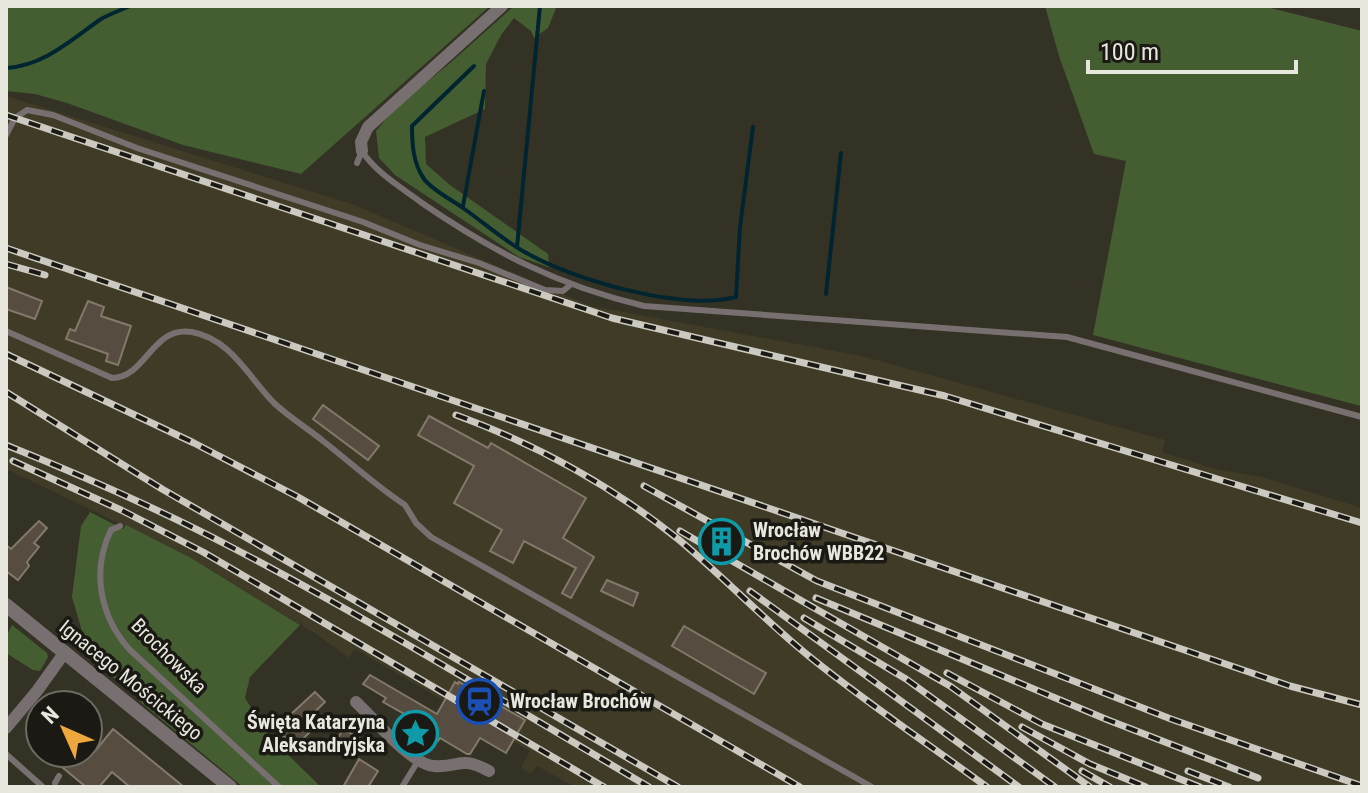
<svg xmlns="http://www.w3.org/2000/svg" width="1368" height="793" font-family="'Roboto Condensed',sans-serif">
	<rect width="100%" height="100%" fill="#343224"/>
	<path fill="#3f3b26" d="M6,96L352,204L591,306L862,356L1165,440L1162,452L1215,469L1262,477L1362,508V787H575L537,766L531,774L521,768L530,751L355,649L349,658L316,634L191,558L6,469Z"/>
	<g fill="#445e32">
		<path d="M6,6H490L301,174L183,145L67,103L35,94L6,91Z"/>
		<path d="M514,6H557L548,28L534,38L531,31L514,18L501,35L486,64L485,109L425,137L426,164L450,185L548,254L549,267L519,257L395,175L379,158L376,131L396,107L449,64Z"/>
		<path d="M1045,6H1263L1362,31L1361,406L1093,335L1126,161L1094,154L1059,56Z"/>
		<path d="M90,512L123,529L126,525L191,558L300,625L250,677L245,698L270,737L321,787H243L139,701L144,690L134,681L126,688L106,671L113,662L84,638L72,597L81,526Z"/>
		<path d="M12,625L47,653L48,657L40,671L33,670L6,653V637Z"/>
	</g>
	<g fill="none" stroke-linecap="round" stroke-linejoin="round">
		<g stroke="#002530" stroke-width="4">
			<path d="M474,66L412,126C412,144 413,163 424,179C432,190 452,200 463,208C483,222 502,239 523,251C572,280 681,311 736,297L740,227L753,127"/>
			<path d="M6,68C44,66 72,39 101,19C110,14 121,10 130,6"/>
			<path d="M463,206L484,91"/>
			<path d="M517,247L540,6"/>
			<path d="M826,294L841,153"/>
		</g>
	</g>
	<g fill="#564d40" stroke="#83796b" stroke-width="2">
		<path d="M6,287L42,301L35,319L6,309Z"/>
		<path d="M88,301L104,307L101,316L131,326L118,365L106,361L108,354L66,339L70,329L75,331Z"/>
		<path d="M323,405L379,446L368,460L313,419Z"/>
		<path d="M429,416L488,448L491,443L586,498L563,538L594,557L571,598L562,593L576,568L524,541L513,563L490,551L502,530L454,503L474,466L418,435Z"/>
		<path d="M39,521L47,528L34,543L39,547L27,562L29,566L18,580L6,571V545L11,549Z"/>
		<path d="M607,580L638,593L633,606L601,591Z"/>
		<path d="M684,626L766,673L754,694L672,646Z"/>
		<path d="M370,675L437,714L455,682L458,684L459,682L525,720L506,753L480,738L470,754H467L440,738L438,741L424,733L425,731L413,724L415,720L383,702L386,698L363,684Z"/>
		<path d="M315,692L325,702L304,722L306,724L304,727L309,733L294,747L276,728Z"/>
		<path d="M113,729L184,787H130L112,772L99,787H86L45,753H88V744L96,750Z"/>
		<path d="M343,729L363,740L351,755L334,745Z"/>
		<path d="M359,759L378,771L368,787H343Z"/>
	</g>
	<g fill="none" stroke-linecap="round" stroke-linejoin="round">
		<g stroke="#786f71" stroke-width="6">
			<path d="M6,135L15,118L27,110L53,115L137,148L363,222L420,245L479,263L545,290L563,291L569,286"/>
			<path d="M362,151C375,172 402,188 422,203C495,253 557,285 644,306L1067,337L1362,417"/>
			<path d="M357,163L362,151"/>
			<path d="M6,331L112,378C146,378 152,325 192,332C231,339 249,378 274,403C289,417 307,428 323,441C350,462 376,486 405,505L416,523L431,537L872,787"/>
			<path d="M120,526L111,530C91,571 100,617 130,650L279,787"/>
			<path d="M6,754L43,787"/>
			<path d="M55,783L59,776"/>
			<path d="M402,787L418,761"/>
		</g>
		<g stroke="#786f71" stroke-width="12">
			<path d="M362,151L361,142L368,127L502,6"/>
			<path d="M356,702C373,718 412,765 434,766C461,768 459,755 489,771"/>
			<path d="M6,728L37,691L65,652"/>
		</g>
		<path stroke="#786f71" stroke-width="14" d="M6,605L230,787"/>
		<defs>
			<g id="rail">
				<path d="M6,115L612,318L945,396L1362,523"/>
				<path d="M6,248L1290,686L1362,705"/>
				<path d="M6,264L45,275"/>
				<path d="M6,354L194,443L298,497L800,787"/>
				<path d="M6,392L162,489L678,787"/>
				<path d="M456,415C535,444 612,486 678,539C724,577 764,620 810,657C867,703 928,744 987,787"/>
				<path d="M6,445C83,476 159,509 233,548C375,622 511,706 649,787"/>
				<path d="M13,461L121,510L203,552L604,787"/>
				<path d="M644,486L817,581L1171,719L1362,786"/>
				<path d="M680,531L950,686L1090,787"/>
				<path d="M750,591L1019,787"/>
				<path d="M816,598L1108,720L1258,778"/>
				<path d="M804,618L906,679L1055,787"/>
				<path d="M947,673L1042,724L1200,787"/>
				<path d="M1022,727L1090,764L1146,787"/>
				<path d="M1082,771L1110,787"/>
				<path d="M1188,771L1229,787"/>
			</g>
		</defs>
		<use href="#rail" stroke="#cbc9c0" stroke-width="7"/>
		<use href="#rail" stroke="#1b1913" stroke-width="4" stroke-dasharray="12" stroke-linecap="butt"/>
	</g>
	<defs>
		<symbol id="building-ring" viewBox="-11 -11 22 22"><circle r="9.5" fill="#1b1913" stroke="#0f9aa8" stroke-width="1.5"/><path d="M-4-6H4V6H1V3H-1V6H-4ZM-2.5-4.3h1.7v1.8h-1.7ZM.8-4.3h1.7v1.8H.8ZM-2.5-1h1.7V.8h-1.7ZM.8-1h1.7V.8H.8Z" fill="#0f9aa8"/></symbol>
		<symbol id="station-ring" viewBox="-11 -11 22 22"><circle r="9.5" fill="#1b1913" stroke="#1a4fb4" stroke-width="1.5"/><path d="M-3-6H3Q5-6 5-4V2Q5 4 3 4L4.5 6H3L1.5 4h-3L-3 6H-4.5L-3 4Q-5 4-5 2V-4Q-5-6-3-6ZM-3.5-4v3h7v-3ZM-3.5 1v1.5H-2V1ZM2 1v1.5H3.5V1Z" fill="#1a4fb4"/></symbol>
		<symbol id="sight-ring" viewBox="-11 -11 22 22"><circle r="9.5" fill="#1b1913" stroke="#0f9aa8" stroke-width="1.5"/><path d="M0-6L1.8-2.2L6-1.7L2.9 1.2L3.7 5.4L0 3.3L-3.7 5.4L-2.9 1.2L-6-1.7L-1.8-2.2Z" fill="#0f9aa8"/></symbol>
	</defs>
	<g fill-rule="evenodd">
		<use href="#building-ring" x="696" y="516" width="51" height="51"/>
		<use href="#station-ring" x="454" y="676" width="51" height="51"/>
		<use href="#sight-ring" x="390" y="708" width="51" height="51"/>
	</g>
	<g text-anchor="middle" dominant-baseline="central" stroke-width="7" stroke-linejoin="round" paint-order="stroke">
		<g font-size="20" font-weight="bold" fill="#e8e7de" stroke="#1b1913" text-anchor="start">
			<text x="753" y="530">Wrocław<tspan x="753" dy="23">Brochów WBB22</tspan></text>
			<text x="510" y="701">Wrocław Brochów</text>
			<text x="385" y="722" text-anchor="end">Święta Katarzyna<tspan x="385" dy="23">Aleksandryjska</tspan></text>
		</g>
		<g font-size="20" fill="#e8e7de" stroke="#1b1913">
			<text transform="translate(169 656) rotate(45)">Brochowska</text>
			<text transform="translate(131 680) rotate(39)">Ignacego Mościckiego</text>
		</g>
	</g>
	<rect width="1368" height="793" fill="none" stroke="#e8e7de" stroke-width="16"/>
	<g transform="translate(64 729) rotate(315)"><circle r="38" fill="#1b1913" stroke="#6d6b64" stroke-width="2"/>
	<path d="M0-6L14 30L0 20L-14 30Z" fill="#eea73c"/>
	<text y="-12" font-size="22" font-weight="bold" text-anchor="middle" fill="#e8e7de">N</text>
	</g>
	<path d="M1088 60v12h208v-12" fill="none" stroke="#e8e7de" stroke-width="4"/>
	<text x="1100" y="60" font-size="24" fill="#e8e7de" stroke="#1b1913" stroke-width="6" paint-order="stroke">100 m</text>
</svg>
